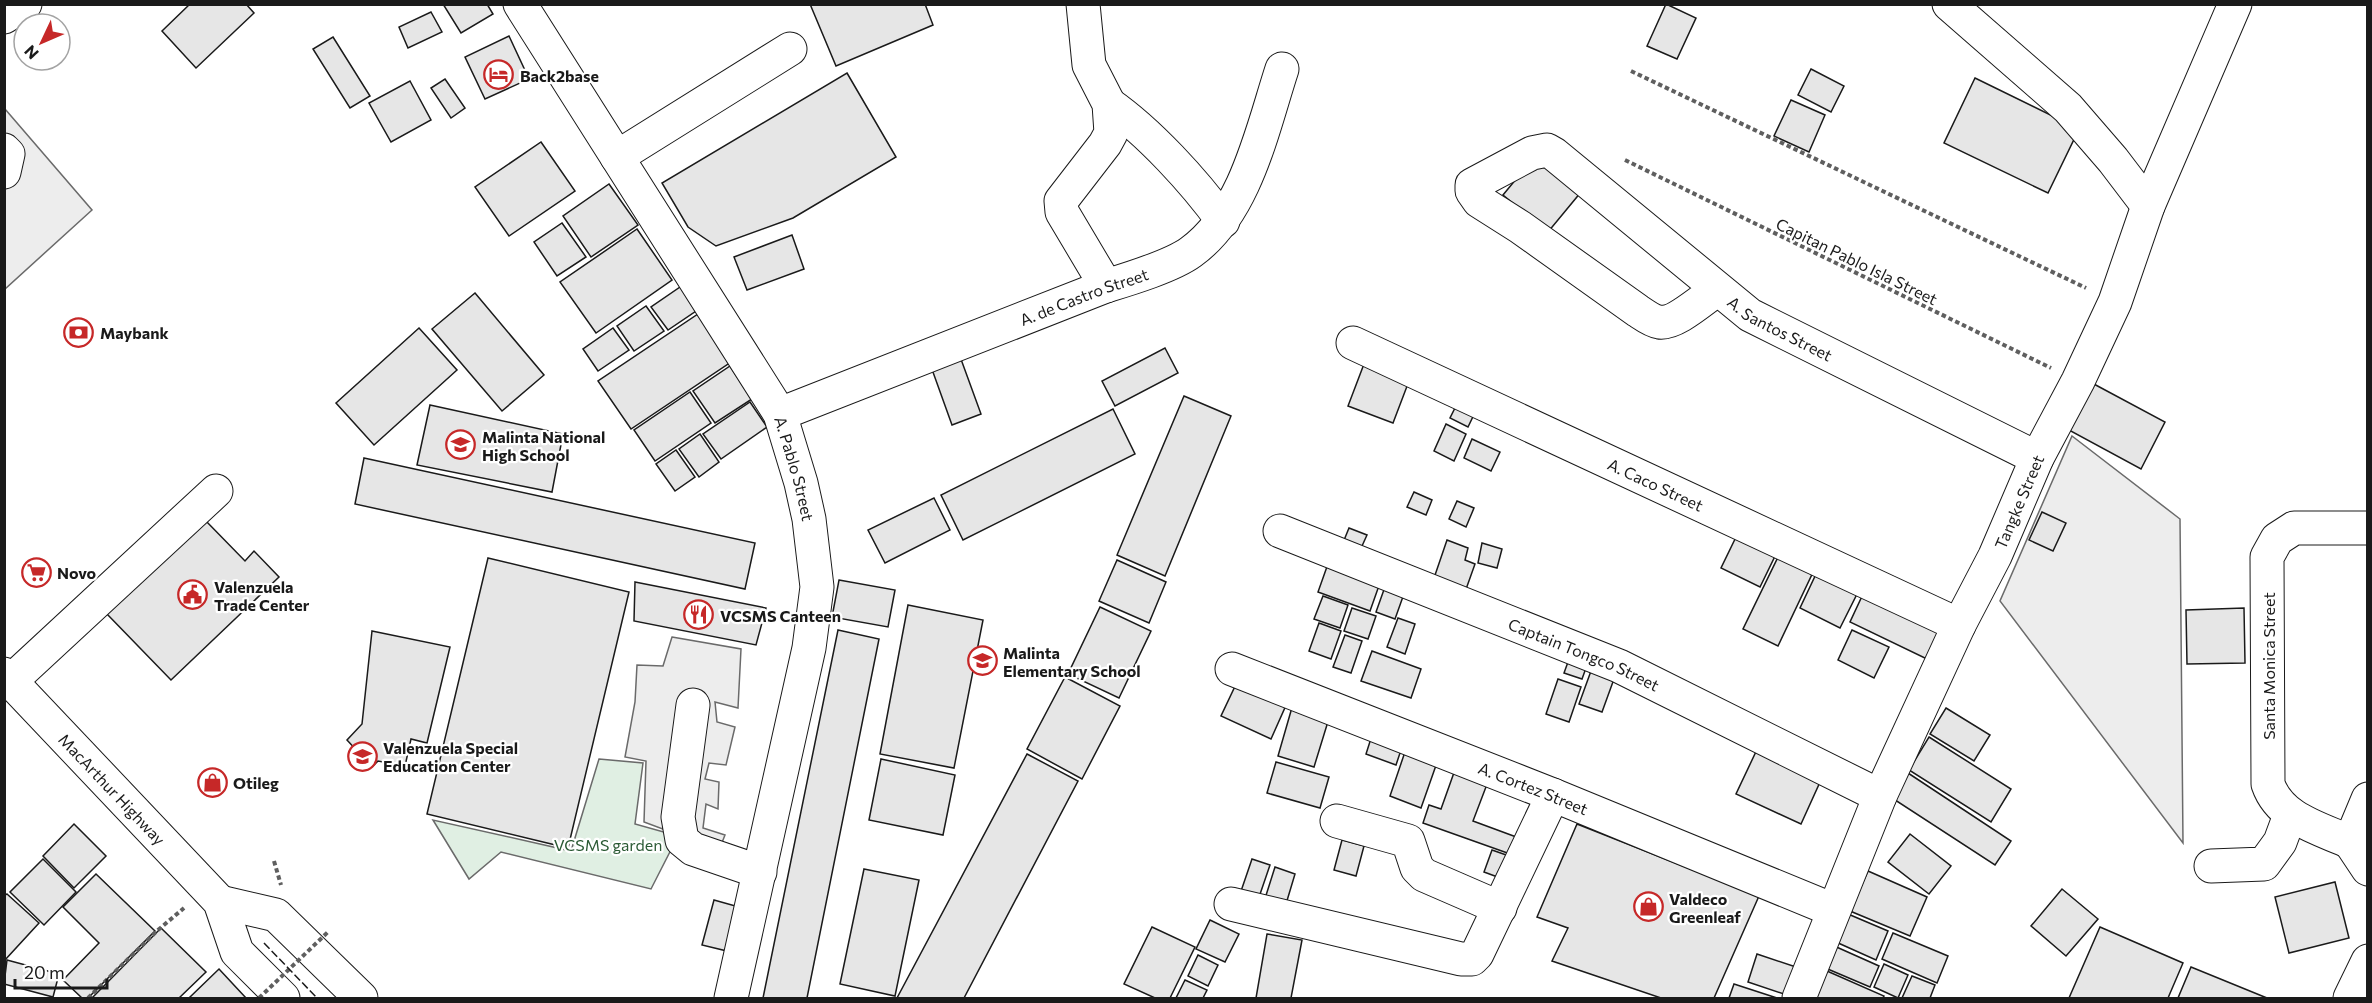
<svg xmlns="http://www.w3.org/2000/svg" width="2372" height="1003" font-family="Commissioner,sans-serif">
	<rect width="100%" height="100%" fill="#fff"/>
	<path fill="#e0efe3" stroke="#6a6a6a" stroke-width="1.5" d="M599,759L643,763L635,824L678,836L651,889L501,852L469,879L433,820L571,851Z"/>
	<g fill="#ededed" stroke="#6a6a6a" stroke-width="1.5">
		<path d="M5,109L92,210L5,289Z"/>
		<path d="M2072,436L2180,519L2183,843L2000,601Z"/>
		<path d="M672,637L741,649L738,708L715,702L717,722L735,727L726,765L709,763L705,779L719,782L718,809L706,804L703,828L725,835L719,850L644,822L646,761L625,757L635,702L637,665L663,666Z"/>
	</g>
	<g fill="#e6e6e6" stroke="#1a1a1a" stroke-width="1.5">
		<path d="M190,4H246L254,13L196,68L162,31Z"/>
		<path d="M443,4H487L493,14L461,33Z"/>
		<path d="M810,4H925L933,25L836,66Z"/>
		<path d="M1666,4L1696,18L1677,59L1647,46Z"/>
		<path d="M431,12L442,32L408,48L399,27Z"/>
		<path d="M509,36L529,79L485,99L465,57Z"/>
		<path d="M333,37L370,96L350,108L313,49Z"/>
		<path d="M1811,69L1844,86L1831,112L1798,95Z"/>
		<path d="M847,73L896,157L793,218L716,246L688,227L662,183Z"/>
		<path d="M1975,78L2079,129L2048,193L1944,143Z"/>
		<path d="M445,79L465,108L451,118L431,88Z"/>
		<path d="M410,81L431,120L391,142L369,103Z"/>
		<path d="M1791,100L1825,115L1809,152L1774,136Z"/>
		<path d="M541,142L575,191L509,236L475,187Z"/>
		<path d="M1536,155L1581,192L1548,232L1503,195Z"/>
		<path d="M609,184L638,225L591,257L563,216Z"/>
		<path d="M562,223L586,257L557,276L534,242Z"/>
		<path d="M637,229L672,280L596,333L560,282Z"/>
		<path d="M792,235L804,269L747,290L734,257Z"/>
		<path d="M683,285L699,309L668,330L651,307Z"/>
		<path d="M475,293L544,375L502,411L432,329Z"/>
		<path d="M646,306L664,331L634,351L617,326Z"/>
		<path d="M698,314L731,362L631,429L598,381Z"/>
		<path d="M419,328L457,370L374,445L336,403Z"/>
		<path d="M613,328L629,350L598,371L583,349Z"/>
		<path d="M1165,348L1178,373L1115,406L1102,381Z"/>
		<path d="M958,351L981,414L952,425L929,361Z"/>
		<path d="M1364,364L1409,381L1393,423L1348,406Z"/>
		<path d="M730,366L752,399L715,423L693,391Z"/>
		<path d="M2092,383L2165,422L2141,469L2067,429Z"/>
		<path d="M690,392L711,423L655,461L634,430Z"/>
		<path d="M1184,396L1231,416L1165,576L1117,555Z"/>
		<path d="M1460,398L1478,406L1468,427L1450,418Z"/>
		<path d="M750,402L767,427L721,459L703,434Z"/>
		<path d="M430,405L563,434L552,492L417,465Z"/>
		<path d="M1113,409L1135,454L963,540L941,495Z"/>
		<path d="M1446,424L1466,434L1454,461L1434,451Z"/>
		<path d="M700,434L719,462L699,477L679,449Z"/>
		<path d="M1472,439L1500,452L1491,471L1464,458Z"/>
		<path d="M676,450L695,477L675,491L656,464Z"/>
		<path d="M364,458L755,543L745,589L355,504Z"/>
		<path d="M1414,492L1432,500L1426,515L1407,507Z"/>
		<path d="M934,498L950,530L885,563L868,530Z"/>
		<path d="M1457,501L1474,508L1466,527L1449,519Z"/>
		<path d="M2042,512L2066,523L2053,551L2029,540Z"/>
		<path d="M205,520L245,561L254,551L279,577L171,680L107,614Z"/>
		<path d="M1349,528L1367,535L1357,557L1340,550Z"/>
		<path d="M1738,533L1777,552L1760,587L1721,568Z"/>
		<path d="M1447,540L1468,548L1465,560L1475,564L1465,592L1433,581Z"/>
		<path d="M1482,543L1502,549L1497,568L1478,563Z"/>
		<path d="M1781,551L1815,568L1778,646L1743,629Z"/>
		<path d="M488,558L629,592L568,848L427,814Z"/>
		<path d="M1117,560L1166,582L1149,623L1099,601Z"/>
		<path d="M1329,561L1381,580L1370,611L1318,592Z"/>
		<path d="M1817,572L1858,592L1840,628L1800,608Z"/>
		<path d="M839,580L895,590L888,627L832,617Z"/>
		<path d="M635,582L766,608L756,645L634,621Z"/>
		<path d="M1386,584L1405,591L1395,619L1376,612Z"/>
		<path d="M1864,592L1944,631L1929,660L1850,622Z"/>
		<path d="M1323,596L1348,605L1340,628L1314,619Z"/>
		<path d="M908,605L983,620L954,768L880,754Z"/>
		<path d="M1100,607L1151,631L1119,698L1068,674Z"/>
		<path d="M1352,608L1376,616L1368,639L1344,631Z"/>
		<path d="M2244,608L2245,663L2187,664L2186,610Z"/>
		<path d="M1398,618L1415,624L1405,654L1387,647Z"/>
		<path d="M1319,623L1341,631L1331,659L1309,651Z"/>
		<path d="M838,630L879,639L807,998H763Z"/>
		<path d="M1852,630L1889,647L1874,678L1838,660Z"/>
		<path d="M372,631L450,647L427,743L411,739L405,766L378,761L372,767L347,740L362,724Z"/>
		<path d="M1345,635L1362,641L1351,673L1333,667Z"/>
		<path d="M1372,651L1421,669L1411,698L1361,681Z"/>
		<path d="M1568,662L1586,668L1582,679L1564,673Z"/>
		<path d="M1591,671L1614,679L1602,712L1579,704Z"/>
		<path d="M1065,677L1120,706L1082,779L1027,749Z"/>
		<path d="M1558,679L1581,687L1569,722L1546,714Z"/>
		<path d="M1238,680L1287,703L1271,739L1221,716Z"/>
		<path d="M1293,704L1330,715L1314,767L1278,756Z"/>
		<path d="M1946,708L1990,735L1974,761L1930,734Z"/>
		<path d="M1374,729L1404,741L1396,765L1366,754Z"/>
		<path d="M1929,737L2011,789L1991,822L1909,770Z"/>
		<path d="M1761,741L1825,771L1801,824L1736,794Z"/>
		<path d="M1408,743L1440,754L1421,808L1390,796Z"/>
		<path d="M1027,754L1078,781L964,998H897Z"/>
		<path d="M881,759L955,775L943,835L869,820Z"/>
		<path d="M1276,762L1329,777L1320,808L1267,793Z"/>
		<path d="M1456,767L1489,779L1473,821L1519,838L1513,855L1423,823L1429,805L1441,809Z"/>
		<path d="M1908,773L2011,841L1995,865L1892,798Z"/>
		<path d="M74,824L106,856L74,888L43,856Z"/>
		<path d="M1577,824L1759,896L1714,998H1661L1552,961L1568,928L1537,917Z"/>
		<path d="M1910,834L1951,866L1929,894L1888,862Z"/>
		<path d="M1342,840L1364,846L1356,876L1334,870Z"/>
		<path d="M1492,850L1512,857L1503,879L1484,872Z"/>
		<path d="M43,859L76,892L44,925L10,892Z"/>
		<path d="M1252,859L1270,865L1257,903L1239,897Z"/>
		<path d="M1275,867L1295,874L1283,914L1262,908Z"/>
		<path d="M864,869L919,880L895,996L840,984Z"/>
		<path d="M1868,871L1927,897L1910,936L1850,911Z"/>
		<path d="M96,874L155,931L88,998H82L63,980L99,943L63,907Z"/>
		<path d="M2335,882L2349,938L2289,953L2275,897Z"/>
		<path d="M2062,889L2098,919L2066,956L2031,926Z"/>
		<path d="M7,894L39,923L4,961V896Z"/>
		<path d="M714,900L739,907L727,951L702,945Z"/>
		<path d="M1848,914L1888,931L1876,960L1836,942Z"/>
		<path d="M1210,920L1239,934L1225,962L1196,949Z"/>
		<path d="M1152,927L1195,947L1170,998H1155L1124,984Z"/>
		<path d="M2100,927L2183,963L2168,998H2069Z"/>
		<path d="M161,928L206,972L179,998H92Z"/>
		<path d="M1893,933L1948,956L1937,983L1882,959Z"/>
		<path d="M1267,934L1302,940L1291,998H1256Z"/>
		<path d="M1832,945L1879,966L1870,987L1823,967Z"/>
		<path d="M1757,954L1799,968L1790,996L1748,982Z"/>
		<path d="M1198,955L1218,965L1208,986L1188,976Z"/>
		<path d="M7,960L59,974L53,997L4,984Z"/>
		<path d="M1884,964L1908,975L1898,998L1874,987Z"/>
		<path d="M2191,967L2267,998H2178Z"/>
		<path d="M219,969L246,998H189Z"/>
		<path d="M1827,971L1884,996L1883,998H1815Z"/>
		<path d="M1912,976L1935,985L1930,998H1902Z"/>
		<path d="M1185,980L1207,990L1203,998H1176Z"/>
		<path d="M1734,984L1777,998H1729Z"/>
	</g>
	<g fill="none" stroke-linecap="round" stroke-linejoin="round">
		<defs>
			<g id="minor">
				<path id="s1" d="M520,4L780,414L801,483L809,519L817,587L809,648L731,998"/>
				<path d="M1083,4L1089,65L1109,104L1111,133L1105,144L1061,201L1062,212L1106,286"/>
				<path d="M1949,4L2068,108L2113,160L2148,206"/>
				<path d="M4,17L25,4"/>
				<path d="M1109,104C1149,132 1194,181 1223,221"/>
				<path d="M4,150L8,154L4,172"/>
				<path d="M617,157L790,49"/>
				<path id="s2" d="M1718,289C1705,297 1675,325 1659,322C1652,321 1644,315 1638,311L1520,227L1479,201L1472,191V185L1532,153L1547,150L1554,154L1750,315L2037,458"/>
				<path id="s3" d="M1353,343L1959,625"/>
				<path id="s4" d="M780,414L1106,286C1129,279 1172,266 1191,252C1246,212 1262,130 1282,69"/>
				<path id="s5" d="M1280,531L1619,666L1880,796"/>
				<path id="s6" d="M1232,669L1553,795L1833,910"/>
				<path d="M11,681L216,491"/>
				<path d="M693,705L678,817L682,840L693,849L760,872"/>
				<path d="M1337,821L1408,841L1417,868L1424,875L1500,908"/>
				<path d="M2350,842C2319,828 2280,819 2268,784L2267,557L2277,539L2294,528H2368"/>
				<path d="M2350,842L2368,799"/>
				<path d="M2350,842L2368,869"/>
				<path d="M2211,866L2264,864L2280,842L2290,815"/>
				<path d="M1231,904L1461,959H1472L1477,954L1553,795"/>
				<path id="s7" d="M1799,998L1880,796L1959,625L1995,556L2037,458L2078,381L2115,302L2148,206L2235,4"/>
				<path d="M2350,998L2368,961"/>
			</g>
			<g id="highway">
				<path id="s8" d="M4,674L220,902L237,952L283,998"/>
				<path d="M220,902L276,915L361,998"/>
			</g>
		</defs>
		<use href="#minor" stroke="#1a1a1a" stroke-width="35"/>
		<use href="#highway" stroke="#1a1a1a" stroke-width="35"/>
		<g stroke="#5f5f5f" stroke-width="4" stroke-dasharray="4.5 3" stroke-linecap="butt">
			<path d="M1631,71L2086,288"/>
			<path d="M1625,160L2051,368"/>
			<path d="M274,861L281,885"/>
			<path d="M88,998L158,930L184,908"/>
		</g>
		<use href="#minor" stroke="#fff" stroke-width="33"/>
		<use href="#highway" stroke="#fff" stroke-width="33"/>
		<path stroke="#5f5f5f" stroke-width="4" stroke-dasharray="4.5 3" stroke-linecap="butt" d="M259,998L329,931"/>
		<path stroke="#1a1a1a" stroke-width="1.5" stroke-dasharray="8 3" stroke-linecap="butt" d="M264,943L317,998"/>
	</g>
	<defs>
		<symbol id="hotel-ring" viewBox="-11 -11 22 22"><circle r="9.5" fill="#fff" stroke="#c62828" stroke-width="1.5"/><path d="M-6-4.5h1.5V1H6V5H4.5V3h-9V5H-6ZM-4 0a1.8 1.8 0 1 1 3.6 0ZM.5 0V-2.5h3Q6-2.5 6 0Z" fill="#c62828"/></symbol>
		<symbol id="bank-ring" viewBox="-11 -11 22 22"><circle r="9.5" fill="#fff" stroke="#c62828" stroke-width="1.5"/><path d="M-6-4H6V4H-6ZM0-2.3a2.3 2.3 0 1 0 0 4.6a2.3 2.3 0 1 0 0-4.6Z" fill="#c62828"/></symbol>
		<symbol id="school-ring" viewBox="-11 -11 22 22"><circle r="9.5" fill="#fff" stroke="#c62828" stroke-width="1.5"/><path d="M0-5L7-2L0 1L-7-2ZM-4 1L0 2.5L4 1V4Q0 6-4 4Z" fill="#c62828"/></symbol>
		<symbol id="supermarket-ring" viewBox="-11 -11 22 22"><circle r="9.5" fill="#fff" stroke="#c62828" stroke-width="1.5"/><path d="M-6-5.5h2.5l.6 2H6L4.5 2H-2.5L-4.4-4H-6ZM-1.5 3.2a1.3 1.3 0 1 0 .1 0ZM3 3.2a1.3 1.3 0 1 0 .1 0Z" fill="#c62828"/></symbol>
		<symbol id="civic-ring" viewBox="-11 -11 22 22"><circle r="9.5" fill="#fff" stroke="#c62828" stroke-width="1.5"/><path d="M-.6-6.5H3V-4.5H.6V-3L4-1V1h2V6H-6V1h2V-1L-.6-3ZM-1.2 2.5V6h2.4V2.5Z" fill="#c62828"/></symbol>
		<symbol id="restaurant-ring" viewBox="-11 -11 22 22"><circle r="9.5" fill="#fff" stroke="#c62828" stroke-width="1.5"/><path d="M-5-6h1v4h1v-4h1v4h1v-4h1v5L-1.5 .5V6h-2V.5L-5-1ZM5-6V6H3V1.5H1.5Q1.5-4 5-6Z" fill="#c62828"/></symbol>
		<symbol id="shop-ring" viewBox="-11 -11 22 22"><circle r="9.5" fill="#fff" stroke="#c62828" stroke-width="1.5"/><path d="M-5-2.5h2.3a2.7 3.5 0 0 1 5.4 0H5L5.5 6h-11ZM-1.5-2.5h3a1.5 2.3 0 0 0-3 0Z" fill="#c62828"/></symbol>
	</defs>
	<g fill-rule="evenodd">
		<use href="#hotel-ring" x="482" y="58" width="33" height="33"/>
		<use href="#bank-ring" x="62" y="316" width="33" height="33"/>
		<use href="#school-ring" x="444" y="428" width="33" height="33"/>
		<use href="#supermarket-ring" x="20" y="556" width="33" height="33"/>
		<use href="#civic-ring" x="176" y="578" width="33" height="33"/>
		<use href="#restaurant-ring" x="682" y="598" width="33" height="33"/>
		<use href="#school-ring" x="966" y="644" width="33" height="33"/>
		<use href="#school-ring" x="346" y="740" width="33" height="33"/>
		<use href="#shop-ring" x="196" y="766" width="33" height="33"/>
		<use href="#shop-ring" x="1632" y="890" width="33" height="33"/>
	</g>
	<g text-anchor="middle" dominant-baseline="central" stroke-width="4.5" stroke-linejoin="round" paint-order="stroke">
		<g font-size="16" font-weight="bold" fill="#1a1a1a" stroke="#fff" text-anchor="start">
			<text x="520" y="75">Back2base</text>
			<text x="100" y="332">Maybank</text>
			<text x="482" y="436">Malinta National<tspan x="482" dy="18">High School</tspan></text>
			<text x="57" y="572">Novo</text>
			<text x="214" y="586">Valenzuela<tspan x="214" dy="18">Trade Center</tspan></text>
			<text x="720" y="615">VCSMS Canteen</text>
			<text x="1003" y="652">Malinta<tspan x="1003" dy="18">Elementary School</tspan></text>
			<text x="383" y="747">Valenzuela Special<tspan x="383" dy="18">Education Center</tspan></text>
			<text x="233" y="782">Otileg</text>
			<text x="1669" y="898">Valdeco<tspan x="1669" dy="18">Greenleaf</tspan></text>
		</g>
		<g font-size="16" fill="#1a1a1a" stroke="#fff">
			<text transform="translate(1857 261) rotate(26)">Capitan Pablo Isla Street</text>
			<text stroke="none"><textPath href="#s4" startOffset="326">A. de Castro Street</textPath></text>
			<text stroke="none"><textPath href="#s2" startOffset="682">A. Santos Street</textPath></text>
			<text stroke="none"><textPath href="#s1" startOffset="542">A. Pablo Street</textPath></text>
			<text stroke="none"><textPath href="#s3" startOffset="334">A. Caco Street</textPath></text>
			<text stroke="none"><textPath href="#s7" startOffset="543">Tangke Street</textPath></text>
			<text stroke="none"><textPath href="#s5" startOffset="328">Captain Tongco Street</textPath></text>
			<text transform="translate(2268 666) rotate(-90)">Santa Monica Street</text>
			<text stroke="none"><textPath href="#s8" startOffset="158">MacArthur Highway</textPath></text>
			<text stroke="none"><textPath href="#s6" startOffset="324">A. Cortez Street</textPath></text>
		</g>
		<g font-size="16" fill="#2b5a34" stroke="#fff">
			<text x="608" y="844">VCSMS garden</text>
		</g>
	</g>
	<rect width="2372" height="1003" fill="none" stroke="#1a1a1a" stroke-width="12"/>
	<g transform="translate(42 42) rotate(226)"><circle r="28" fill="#ffffff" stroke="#a3a3a3" stroke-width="1.5"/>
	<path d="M0-4.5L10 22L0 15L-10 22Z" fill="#c62828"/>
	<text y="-9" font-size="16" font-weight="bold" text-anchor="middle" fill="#1a1a1a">N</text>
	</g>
	<path d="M15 979v9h92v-9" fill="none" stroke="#1a1a1a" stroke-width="3"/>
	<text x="24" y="979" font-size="18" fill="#1a1a1a" stroke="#ffffff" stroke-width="4.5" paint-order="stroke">20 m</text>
</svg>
